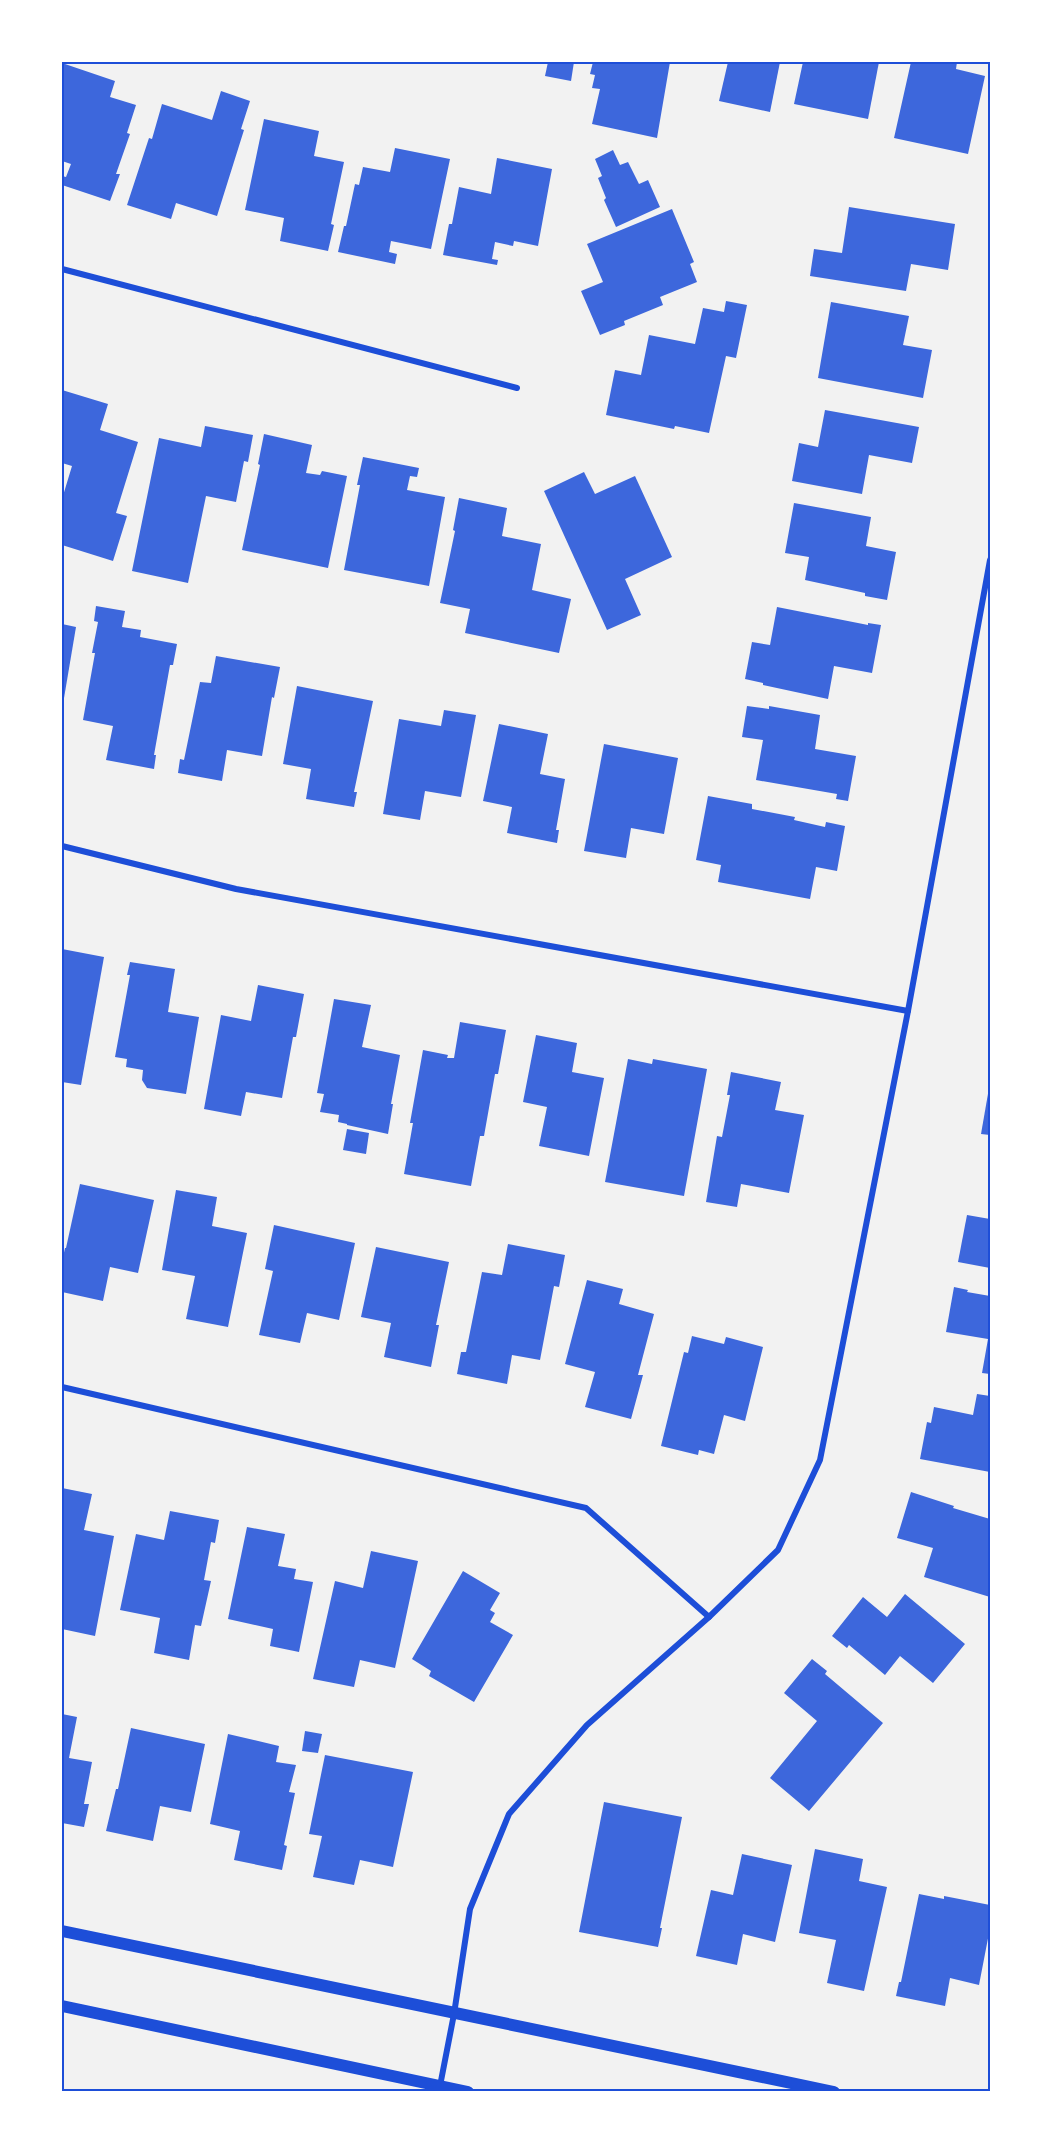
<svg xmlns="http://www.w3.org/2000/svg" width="1052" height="2153" font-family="'Fira Sans Condensed',sans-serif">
	<rect width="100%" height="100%" fill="#f2f2f2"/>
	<g fill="#3d67dc">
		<path d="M548,62H574L571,81L545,76Z"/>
		<path d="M593,62H670L657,138L592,124L600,89L592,88L595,75L590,74Z"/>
		<path d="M728,62H780L770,112L719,101Z"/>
		<path d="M803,62H879L868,119L794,104Z"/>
		<path d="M911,62H957L956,69L985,76L968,154L894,138Z"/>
		<path d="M62,63L115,81L110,97L136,105L127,133L130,134L116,174H120L110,201L62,185V176L66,177L71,164L62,161Z"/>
		<path d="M221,91L250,101L241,129L244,130L217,216L176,203L171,219L127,205L149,138L152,139L162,104L212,120Z"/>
		<path d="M264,119L319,131L314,156L344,162L331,224L334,225L328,251L280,241L284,218L245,210Z"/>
		<path d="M395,148L450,159L431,249L391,241L389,252L397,254L395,264L338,252L344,226H346L355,184L359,185L363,167L390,172Z"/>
		<path d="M613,150L620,165L628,162L639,184L648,180L660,207L616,227L604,200L606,198L598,178L602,176L595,159Z"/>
		<path d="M497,158L552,169L538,246L514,241L513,246L495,242L492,259L498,260L497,265L443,255L449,224H452L459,187L491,194Z"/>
		<path d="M849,207L955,224L948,270L911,264L906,291L810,276L814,249L842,253Z"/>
		<path d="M672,209L694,262L690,264L697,282L660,297L663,305L624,321L625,325L600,335L581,291L603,282L587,244Z"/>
		<path d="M726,301L747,305L736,358L726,356L709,433L675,426L674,429L606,415L615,370L641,375L649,335L695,344L703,308L724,312Z"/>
		<path d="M831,302L909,316L903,345L932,350L923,398L818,378Z"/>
		<path d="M62,390L108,404L100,430L138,442L116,513L127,516L113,561L62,545V499L72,466L62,463Z"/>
		<path d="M825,410L919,427L912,463L869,455L862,494L792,481L799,443L818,447Z"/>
		<path d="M205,426L253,435L248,462L244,461L236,502L206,496L188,583L132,571L159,438L201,447Z"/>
		<path d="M264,434L312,445L306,473L320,475L322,471L347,476L328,568L242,550L260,465L258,464Z"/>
		<path d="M363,457L419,468L417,477L410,476L407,490L445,497L429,586L344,570L360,485H357Z"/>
		<path d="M584,472L595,494L635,476L672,557L625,579L641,615L607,630L544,491Z"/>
		<path d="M459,498L507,508L502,536L541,544L532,590L571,599L559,653L465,633L470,609L440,603L455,531L453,530Z"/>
		<path d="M794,503L871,517L866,546L896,552L887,600L865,596V593L805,580L809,557L785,553Z"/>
		<path d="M96,606L125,611L122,627L141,630L140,637L177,644L173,665H170L154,755H156L154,769L106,760L113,726L83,720L95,653H92L98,622L94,621Z"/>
		<path d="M777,607L868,625V623L881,625L872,673L834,666L828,699L763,685V683L745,679L752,642L770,645Z"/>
		<path d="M62,624L76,627L63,704H62Z"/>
		<path d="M216,656L280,667L274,698L272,697L262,756L227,750L222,781L178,773L180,759L184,760L200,682L211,683Z"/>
		<path d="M297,686L373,701L354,792H357L354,807L306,799L311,769L283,764Z"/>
		<path d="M747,706L769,709V706L820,715L815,749L856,756L848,801L836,799L837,794L756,780L763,740L742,737Z"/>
		<path d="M444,710L476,715L461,797L425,791L420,820L383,814L399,719L441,726Z"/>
		<path d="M499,724L548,734L540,774L565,779L556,830H559L557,843L507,833L512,807L483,801Z"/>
		<path d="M604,744L678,758L664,834L631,828L626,858L584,851Z"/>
		<path d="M708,796L752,804V809L795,817L794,820L825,827L826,822L845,826L837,871L816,867L810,899L718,882L721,865L696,860Z"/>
		<path d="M62,949L104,957L81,1085L62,1082Z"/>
		<path d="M130,962L175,969L168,1012L199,1017L186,1094L147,1088L142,1080L143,1070L126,1067L127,1059L115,1057L130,975H127Z"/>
		<path d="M258,985L304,994L296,1037H293L282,1098L246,1092L241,1116L204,1109L221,1015L251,1021Z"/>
		<path d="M334,999L371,1005L362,1047L400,1055L391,1104H393L388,1134L347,1125V1124L338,1122L339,1115L320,1112L324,1094L317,1093Z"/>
		<path d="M460,1022L506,1030L498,1074H495L484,1136H480L471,1186L404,1174L413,1123H410L423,1050L448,1055L447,1058H454Z"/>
		<path d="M536,1035L577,1043L572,1072L604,1078L589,1156L539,1146L547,1107L523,1102Z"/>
		<path d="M628,1059L652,1064L653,1059L707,1069L684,1196L605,1182Z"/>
		<path d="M731,1072L781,1082L775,1110L804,1115L789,1193L741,1184L737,1207L706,1202L717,1136L722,1137L730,1095H727Z"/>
		<path d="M989,1088H990V1135L981,1134Z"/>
		<path d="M347,1129L369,1133L366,1154L343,1150Z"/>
		<path d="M80,1184L154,1200L138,1273L110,1267L103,1301L62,1292V1262L65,1248H66Z"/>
		<path d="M176,1190L217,1197L212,1226L247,1233L228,1327L186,1319L195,1276L162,1270Z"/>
		<path d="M967,1215L990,1219V1268L958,1262Z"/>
		<path d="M274,1225L355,1243L339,1320L307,1313L300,1343L259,1335L273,1271L265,1269Z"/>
		<path d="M508,1244L565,1255L559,1287L554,1286L540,1360L512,1355L507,1384L457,1374L461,1352H466L482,1272L502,1275Z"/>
		<path d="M376,1247L449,1262L436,1325H439L431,1367L384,1357L391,1323L361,1317Z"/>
		<path d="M587,1280L623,1289L619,1304L654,1314L638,1375H643L631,1419L585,1407L595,1372L565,1364Z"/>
		<path d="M954,1287L968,1290L967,1292L990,1296V1374L982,1373L988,1339L946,1332Z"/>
		<path d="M692,1336L724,1344L726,1337L763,1347L745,1421L724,1415L714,1454L699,1450L698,1455L661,1446L684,1352L688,1353Z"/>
		<path d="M977,1394L990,1396V1472L920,1459L927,1422L931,1423L934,1407L973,1415Z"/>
		<path d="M62,1488L92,1494L84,1530L114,1536L95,1636L62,1629Z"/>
		<path d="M911,1492L954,1506L953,1508L990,1519V1597L924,1577L933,1548L897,1538Z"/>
		<path d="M170,1511L219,1520L215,1543L211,1542L204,1580L211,1581L201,1626L195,1625L189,1660L154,1653L160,1618L120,1610L136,1534L164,1540Z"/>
		<path d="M247,1527L285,1534L278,1566L296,1569L294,1579L313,1582L299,1652L270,1646L273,1629L228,1619Z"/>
		<path d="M371,1551L418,1561L395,1668L360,1660L354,1687L313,1679L335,1581L363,1588Z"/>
		<path d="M463,1571L500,1593L490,1610L495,1613L490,1622L513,1635L474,1702L429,1676L431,1671L412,1659Z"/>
		<path d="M905,1594L965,1644L933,1683L900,1656L885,1675L849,1645L847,1648L832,1636L863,1597L887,1617Z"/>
		<path d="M812,1659L827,1671L825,1674L883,1723L809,1811L770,1778L817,1721L784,1693Z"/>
		<path d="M62,1714L77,1717L69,1758L92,1762L84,1804H89L84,1827L62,1823Z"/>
		<path d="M131,1728L205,1744L191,1812L160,1806L153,1841L106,1831L116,1789H118Z"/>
		<path d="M305,1731L322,1734L318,1753L302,1751Z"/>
		<path d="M228,1734L279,1746L276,1762L296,1765L289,1792L295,1793L284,1845L287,1846L282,1870L234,1860L240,1831L210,1824Z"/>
		<path d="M325,1755L413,1772L393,1867L360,1860L354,1885L313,1877L322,1836L309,1834Z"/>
		<path d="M604,1802L682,1817L660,1928H662L658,1947L579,1932Z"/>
		<path d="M815,1849L863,1859L859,1881L887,1887L864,1991L827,1983L836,1940L799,1933Z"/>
		<path d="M742,1854L792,1865L775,1942L743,1934L737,1965L696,1956L711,1890L733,1895Z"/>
		<path d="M919,1894L944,1899V1896L990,1905V1928L979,1985L950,1978L945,2006L896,1996L899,1982H901Z"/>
	</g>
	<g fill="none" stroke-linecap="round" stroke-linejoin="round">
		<g stroke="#1d4ed8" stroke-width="6">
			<path d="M62,269L517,388"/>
			<path d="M62,846L236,889L908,1011"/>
			<path d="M62,1387L586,1508L709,1617"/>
			<path d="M440,2086L454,2014L470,1909L509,1814L587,1725L709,1617L778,1550L820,1460L908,1011L990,560"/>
		</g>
		<g stroke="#1d4ed8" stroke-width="12">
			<path d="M62,1931L834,2092"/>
			<path d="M62,2006L468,2092"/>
		</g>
	</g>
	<rect width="1052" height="2153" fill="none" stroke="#ffffff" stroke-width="126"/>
	<rect x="63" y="63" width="926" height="2027" fill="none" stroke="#1d4ed8" stroke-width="2"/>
</svg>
